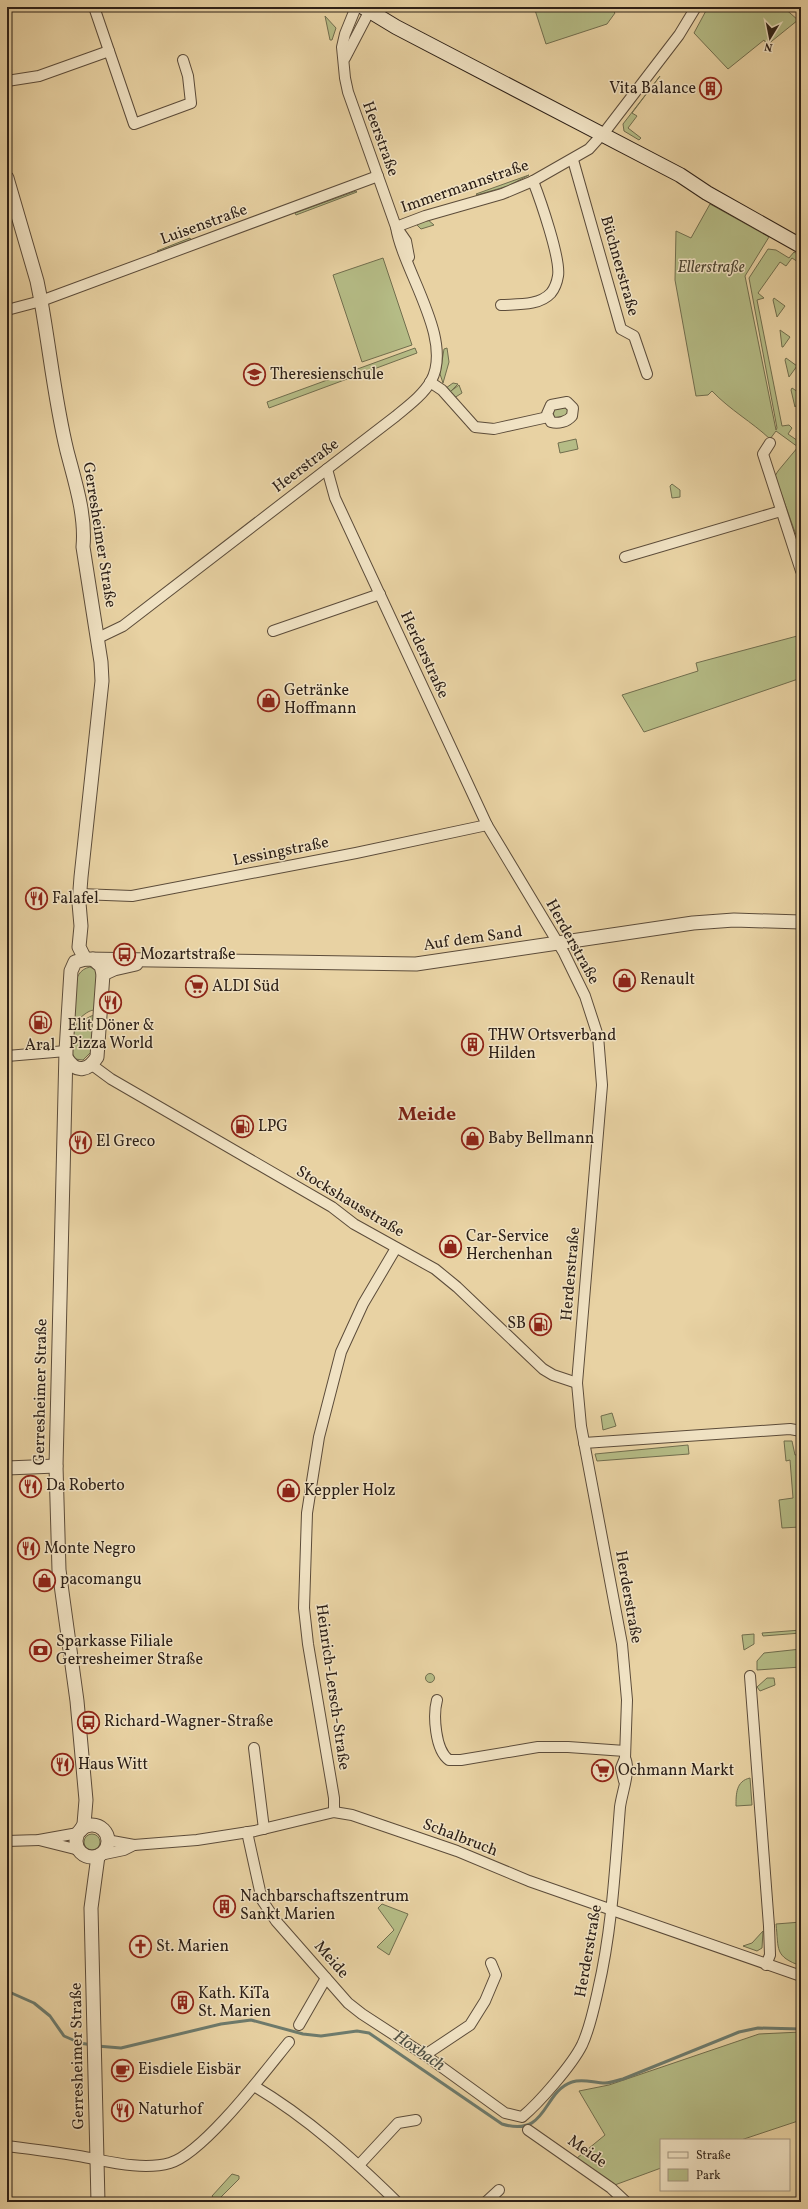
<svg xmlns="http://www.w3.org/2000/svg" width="808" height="2209" font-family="Vollkorn,serif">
	<rect width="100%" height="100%" fill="#e8d2a3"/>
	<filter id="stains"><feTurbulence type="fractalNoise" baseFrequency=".005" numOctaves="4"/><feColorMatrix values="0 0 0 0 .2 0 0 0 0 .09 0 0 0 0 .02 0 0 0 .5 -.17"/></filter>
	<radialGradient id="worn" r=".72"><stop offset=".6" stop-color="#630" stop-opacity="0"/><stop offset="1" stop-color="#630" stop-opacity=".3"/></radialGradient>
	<g fill="#b5bc86" stroke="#716e4e">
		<path d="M534,7H610L615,13L607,24L546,44Z"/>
		<path d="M708,7H783L798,20L767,45L764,40L728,69L694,33Z"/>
		<path d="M325,16L336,28L332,40H330Z"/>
		<path d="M660,76L632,113L637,116L628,128L641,138L639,140L624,131L623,124Z"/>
		<path d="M529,175L508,186L477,195L476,194Z"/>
		<path d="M356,191L357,192L296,215L295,213Z"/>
		<path d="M710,204L769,237L745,276L776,430L777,428L749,278L768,249L776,250L789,258L794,252L801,256V264L792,258L786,266L780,262L758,293L764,298L757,300L782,426L789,425L792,428L788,434L801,443V549L775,476L778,471L798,447L776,431L770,439C752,422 730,410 712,391L708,395L696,396L675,280L676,231L691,238Z"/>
		<path d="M427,219L434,225L421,229L416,224Z"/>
		<path d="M190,238L191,240L158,252L157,251Z"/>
		<path d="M383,258L412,345L362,362L333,275Z"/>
		<path d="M774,298L785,306L777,317L773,300Z"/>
		<path d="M780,330L790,337L783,347H782Z"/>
		<path d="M415,348L417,353L269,408L267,402Z"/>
		<path d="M447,348L449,362L443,383L440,374L444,349Z"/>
		<path d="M786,358L797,366L789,377L785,360Z"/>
		<path d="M453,383L458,384L451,391L459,385L462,393L454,398L446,388Z"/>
		<path d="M792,388L801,394V399L795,407L791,390Z"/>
		<path d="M567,407L569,408L568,415L554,418L553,410Z"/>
		<path d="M576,439L578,449L560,453L558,443Z"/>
		<path d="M672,484L680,490V497L672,498L670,486Z"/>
		<path d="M801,635V678L644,732L622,695L698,671L696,663Z"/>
		<path d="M90,967L96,970L97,975L95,1010C86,1010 82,1019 74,1020C74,1004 69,971 90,967Z"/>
		<path d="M95,1015L91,1052L83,1060L75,1059L72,1053L73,1025C82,1024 87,1016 95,1015Z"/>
		<path d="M612,1413L616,1426L603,1430L601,1416Z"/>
		<path d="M784,1441H792L795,1455H801V1541L800,1527L782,1528L779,1500L793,1498L790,1460L786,1461Z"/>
		<path d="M688,1445L689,1454L597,1461L595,1454Z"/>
		<path d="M801,1630V1633L763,1636L762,1633Z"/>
		<path d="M754,1634V1644L744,1650L742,1635Z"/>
		<path d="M801,1649V1667L757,1670V1661L764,1653Z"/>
		<circle cx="430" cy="1678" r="4.5"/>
		<path d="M767,1678H774L775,1685L760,1691L757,1687Z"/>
		<path d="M750,1778L752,1805L736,1806C736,1794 736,1781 750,1778Z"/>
		<circle cx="92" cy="1842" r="8"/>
		<path d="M382,1904L408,1914L389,1955L377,1947L394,1930L378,1908Z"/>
		<path d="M801,1922V1966C774,1956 779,1950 776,1924Z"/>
		<path d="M763,1931L762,1948L757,1951L743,1946L752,1943Z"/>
		<path d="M801,2032V2120L741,2140H661V2168L612,2186L577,2158L605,2135L579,2091L609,2085L759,2034Z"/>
		<path d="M232,2174L239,2176V2179L216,2202L212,2196Z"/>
	</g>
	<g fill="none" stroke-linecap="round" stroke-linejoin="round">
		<g stroke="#6d7b6d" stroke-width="3">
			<path d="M7,1991L34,2003L50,2016L64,2036L80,2043L92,2045"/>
			<path d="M97,2046L121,2048L221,2024L251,2020L303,2034L321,2036L357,2031L369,2033L502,2124C548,2138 542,2092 572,2082C583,2078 594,2083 605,2083C611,2083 618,2080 623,2079L739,2032L758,2028L801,2029"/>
		</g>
		<defs>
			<g id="minor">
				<path d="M94,7L134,124L191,103L188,76L183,60"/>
				<path d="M345,58L369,12"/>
				<path d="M7,81L39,76L109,51"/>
				<path d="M573,160L621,329L634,336L647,374"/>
				<path d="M396,227L425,216L502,194L533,181L589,149L607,129L679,35L696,7"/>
				<path d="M397,228L406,241L409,257"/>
				<path d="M501,305C518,304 539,306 551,293C555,288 557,282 558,276C561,259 540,199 533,181"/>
				<path d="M7,310L41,301L378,176"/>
				<path d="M430,382L442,390L475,427L494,429L548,417"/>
				<path d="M567,402L573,408L572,416C567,422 558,424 551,422L547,414L551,405Z"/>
				<path d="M770,443L763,454L801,571"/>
				<path d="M327,469L335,498L487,825L564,953L585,996L598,1036L602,1085L577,1383L581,1426L622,1644L627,1700L625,1758L621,1768L624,1781"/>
				<path d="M625,557L781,511"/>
				<path d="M273,631L380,594"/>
				<path d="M98,638L123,626L396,416C408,406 423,395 431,381C454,339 403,271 396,227L348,92L345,78L342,47L345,34L356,7"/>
				<path d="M80,894L132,896L356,853L487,825"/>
				<path d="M7,1056L66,1051"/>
				<path d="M92,1065L111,1079L332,1207L354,1224L435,1269L457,1287L543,1369L553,1375L577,1383"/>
				<path d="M584,1443L790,1429L801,1431"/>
				<path d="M750,1676L769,1926L770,1955L766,1965"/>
				<path d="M437,1700C433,1715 435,1750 449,1760H461L538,1747H568L625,1751"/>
				<path d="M254,1748L264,1829"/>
				<path d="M334,1812V1798L308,1644L304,1608L307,1513L319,1437L341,1352L363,1304L396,1248"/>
				<path d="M247,1832L262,1900L276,1921L348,2003L362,2014L425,2055L505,2113L522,2117C539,2103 572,2065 582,2045C590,2028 594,2008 598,1990C612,1930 615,1869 620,1807C622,1792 631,1770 625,1758"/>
				<path d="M107,1838L112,1841L134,1845L197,1840L255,1831L334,1812L352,1815L457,1851L529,1881L801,1976"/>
				<path d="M39,1840L79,1850"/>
				<path d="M7,1841L39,1840L78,1833"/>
				<path d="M100,1855L124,1850L134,1845"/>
				<path d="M299,2025L326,1978"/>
				<path d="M425,2055L470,2025L485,2001L496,1975L491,1963"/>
				<path d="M254,2086C308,2118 353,2159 397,2202"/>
				<path d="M528,2130L611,2188L626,2202"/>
				<path d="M7,2146C31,2149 55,2152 79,2156C107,2161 142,2171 170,2163C204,2153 266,2070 289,2042"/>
				<path d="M359,2165L398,2123L416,2120"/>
				<path d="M486,2202L499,2190"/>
			</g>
			<g id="tertiary">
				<path d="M7,178L37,281L41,301C50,351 55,402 67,451C75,482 86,515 83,547L101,662L102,681L81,877L79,903L81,926L79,947L85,959"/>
				<path d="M103,974L114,969L136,964"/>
				<path d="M67,1059C77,1074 89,1070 97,1057L103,974L101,966L93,959"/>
				<path d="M7,1468L56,1466"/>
				<circle cx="92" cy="1841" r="16"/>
				<path d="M81,1830L84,1824L86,1800L77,1701L59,1570L56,1466L66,1051L71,971L75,962L85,959L416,964L693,923L734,920L801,922"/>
				<path d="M98,2202L91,1908L98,1856"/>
			</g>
			<path id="secondary" d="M363,7L396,27L680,175L707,193L801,246"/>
		</defs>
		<use href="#minor" stroke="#5c4c3a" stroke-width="12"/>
		<use href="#tertiary" stroke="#5c4c3a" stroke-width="15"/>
		<use href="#secondary" stroke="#2d2017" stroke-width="16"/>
		<use href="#minor" stroke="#f0e2c3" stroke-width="10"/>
		<use href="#tertiary" stroke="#f0e2c3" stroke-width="13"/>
		<use href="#secondary" stroke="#f0e2c3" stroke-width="14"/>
	</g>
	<defs>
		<symbol id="building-ring" viewBox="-11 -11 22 22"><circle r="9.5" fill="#f0e2c3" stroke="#8f2418" stroke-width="1.5"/><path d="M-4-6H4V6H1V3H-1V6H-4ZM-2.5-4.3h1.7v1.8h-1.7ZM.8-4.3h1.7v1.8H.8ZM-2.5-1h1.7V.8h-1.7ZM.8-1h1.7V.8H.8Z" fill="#8f2418"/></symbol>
		<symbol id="school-ring" viewBox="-11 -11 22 22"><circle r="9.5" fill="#f0e2c3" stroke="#8f2418" stroke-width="1.5"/><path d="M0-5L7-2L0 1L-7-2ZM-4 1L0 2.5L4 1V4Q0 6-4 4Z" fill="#8f2418"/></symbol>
		<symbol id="shop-ring" viewBox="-11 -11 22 22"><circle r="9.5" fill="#f0e2c3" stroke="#8f2418" stroke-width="1.5"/><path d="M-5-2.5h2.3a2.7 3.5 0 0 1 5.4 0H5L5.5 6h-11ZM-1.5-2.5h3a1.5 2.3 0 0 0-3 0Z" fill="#8f2418"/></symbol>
		<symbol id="restaurant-ring" viewBox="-11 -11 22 22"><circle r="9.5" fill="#f0e2c3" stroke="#8f2418" stroke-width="1.5"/><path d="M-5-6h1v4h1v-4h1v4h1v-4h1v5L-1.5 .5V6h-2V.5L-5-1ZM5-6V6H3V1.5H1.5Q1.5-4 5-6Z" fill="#8f2418"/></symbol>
		<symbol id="bus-ring" viewBox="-11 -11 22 22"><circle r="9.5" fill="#f0e2c3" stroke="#8f2418" stroke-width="1.5"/><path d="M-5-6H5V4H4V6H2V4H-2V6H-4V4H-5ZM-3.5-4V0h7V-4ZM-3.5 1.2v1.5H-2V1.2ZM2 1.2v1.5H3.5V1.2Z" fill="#8f2418"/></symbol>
		<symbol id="supermarket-ring" viewBox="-11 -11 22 22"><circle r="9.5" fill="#f0e2c3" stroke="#8f2418" stroke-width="1.5"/><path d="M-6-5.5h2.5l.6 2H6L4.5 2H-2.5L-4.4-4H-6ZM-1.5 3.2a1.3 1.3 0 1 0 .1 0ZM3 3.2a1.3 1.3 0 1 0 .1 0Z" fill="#8f2418"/></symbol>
		<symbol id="fuel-ring" viewBox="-11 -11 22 22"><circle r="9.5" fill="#f0e2c3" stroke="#8f2418" stroke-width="1.5"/><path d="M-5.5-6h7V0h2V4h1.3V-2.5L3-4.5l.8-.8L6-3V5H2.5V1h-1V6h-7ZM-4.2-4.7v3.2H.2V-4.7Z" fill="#8f2418"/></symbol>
		<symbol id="bank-ring" viewBox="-11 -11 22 22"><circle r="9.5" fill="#f0e2c3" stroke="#8f2418" stroke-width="1.5"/><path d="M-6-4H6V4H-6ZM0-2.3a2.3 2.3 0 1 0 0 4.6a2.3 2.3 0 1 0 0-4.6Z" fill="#8f2418"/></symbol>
		<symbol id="church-ring" viewBox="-11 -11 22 22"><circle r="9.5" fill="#f0e2c3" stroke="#8f2418" stroke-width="1.5"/><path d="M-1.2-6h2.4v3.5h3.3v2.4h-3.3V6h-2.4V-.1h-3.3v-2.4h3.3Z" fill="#8f2418"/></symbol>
		<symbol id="cafe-ring" viewBox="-11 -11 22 22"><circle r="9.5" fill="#f0e2c3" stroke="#8f2418" stroke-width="1.5"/><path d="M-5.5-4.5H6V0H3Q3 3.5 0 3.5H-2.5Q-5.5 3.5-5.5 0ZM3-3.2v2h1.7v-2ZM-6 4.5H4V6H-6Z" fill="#8f2418"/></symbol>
	</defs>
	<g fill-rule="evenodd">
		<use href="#building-ring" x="698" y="76" width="25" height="25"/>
		<use href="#school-ring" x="242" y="362" width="25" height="25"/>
		<use href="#shop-ring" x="256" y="688" width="25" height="25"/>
		<use href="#restaurant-ring" x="24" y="886" width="25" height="25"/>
		<use href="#bus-ring" x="112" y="942" width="25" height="25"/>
		<use href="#shop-ring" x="612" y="968" width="25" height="25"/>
		<use href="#supermarket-ring" x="184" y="974" width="25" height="25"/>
		<use href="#restaurant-ring" x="98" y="990" width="25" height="25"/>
		<use href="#fuel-ring" x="28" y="1010" width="25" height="25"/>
		<use href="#building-ring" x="460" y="1032" width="25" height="25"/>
		<use href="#fuel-ring" x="230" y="1114" width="25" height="25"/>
		<use href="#shop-ring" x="460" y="1126" width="25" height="25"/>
		<use href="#restaurant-ring" x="68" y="1130" width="25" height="25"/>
		<use href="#shop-ring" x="438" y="1234" width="25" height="25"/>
		<use href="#fuel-ring" x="528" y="1312" width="25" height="25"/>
		<use href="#restaurant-ring" x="18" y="1474" width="25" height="25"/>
		<use href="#shop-ring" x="276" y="1478" width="25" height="25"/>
		<use href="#restaurant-ring" x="16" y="1536" width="25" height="25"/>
		<use href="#shop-ring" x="32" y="1568" width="25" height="25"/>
		<use href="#bank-ring" x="28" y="1638" width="25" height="25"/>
		<use href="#bus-ring" x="76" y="1710" width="25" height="25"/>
		<use href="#restaurant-ring" x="50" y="1752" width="25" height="25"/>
		<use href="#supermarket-ring" x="590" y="1758" width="25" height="25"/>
		<use href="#building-ring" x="212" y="1894" width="25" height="25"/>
		<use href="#church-ring" x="128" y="1934" width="25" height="25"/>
		<use href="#building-ring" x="170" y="1990" width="25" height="25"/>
		<use href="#cafe-ring" x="110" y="2058" width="25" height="25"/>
		<use href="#restaurant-ring" x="110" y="2098" width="25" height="25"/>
	</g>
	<g text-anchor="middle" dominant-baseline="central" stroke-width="3" stroke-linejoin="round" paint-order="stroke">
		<g font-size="16" fill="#2d2017" stroke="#f0e2c3" text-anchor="start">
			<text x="696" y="89" text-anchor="end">Vita Balance</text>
			<text x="270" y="375">Theresienschule</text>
			<text x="284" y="691">Getränke<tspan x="284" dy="18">Hoffmann</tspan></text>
			<text x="52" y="899">Falafel</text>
			<text x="140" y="955">Mozartstraße</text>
			<text x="640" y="980">Renault</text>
			<text x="212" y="987">ALDI Süd</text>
			<text x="111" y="1026" text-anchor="middle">Elit Döner &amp;<tspan x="111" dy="18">Pizza World</tspan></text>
			<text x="488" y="1036">THW Ortsverband<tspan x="488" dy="18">Hilden</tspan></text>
			<text x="40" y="1046" text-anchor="middle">Aral</text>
			<text x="258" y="1127">LPG</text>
			<text x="488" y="1139">Baby Bellmann</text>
			<text x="96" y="1142">El Greco</text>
			<text x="466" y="1237">Car-Service<tspan x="466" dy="18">Herchenhan</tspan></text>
			<text x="526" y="1324" text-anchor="end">SB</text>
			<text x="46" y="1486">Da Roberto</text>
			<text x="304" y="1491">Keppler Holz</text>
			<text x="44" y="1549">Monte Negro</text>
			<text x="60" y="1580">pacomangu</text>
			<text x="56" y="1642">Sparkasse Filiale<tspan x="56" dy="18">Gerresheimer Straße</tspan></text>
			<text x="104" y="1722">Richard-Wagner-Straße</text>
			<text x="78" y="1765">Haus Witt</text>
			<text x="618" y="1771">Ochmann Markt</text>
			<text x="240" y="1897">Nachbarschaftszentrum<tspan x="240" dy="18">Sankt Marien</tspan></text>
			<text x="156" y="1947">St. Marien</text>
			<text x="198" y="1994">Kath. KiTa<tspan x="198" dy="18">St. Marien</tspan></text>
			<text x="138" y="2070">Eisdiele Eisbär</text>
			<text x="138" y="2110">Naturhof</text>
		</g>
		<g font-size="16" fill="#2d2017" stroke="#f0e2c3">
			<text transform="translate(380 139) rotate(70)">Heerstraße</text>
			<text transform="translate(465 187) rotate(-19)">Immermannstraße</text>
			<text transform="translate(204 225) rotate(-20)">Luisenstraße</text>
			<text transform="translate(619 266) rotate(74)">Büchnerstraße</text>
			<text transform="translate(306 466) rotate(-37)">Heerstraße</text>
			<text transform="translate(99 535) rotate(81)">Gerresheimer Straße</text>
			<text transform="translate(424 655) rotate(65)">Herderstraße</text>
			<text transform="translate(281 852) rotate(-11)">Lessingstraße</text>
			<text transform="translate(473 939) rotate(-8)">Auf dem Sand</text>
			<text transform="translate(572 942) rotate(61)">Herderstraße</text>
			<text transform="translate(350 1202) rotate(31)">Stockshausstraße</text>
			<text transform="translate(571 1274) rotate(-85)">Herderstraße</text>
			<text transform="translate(41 1392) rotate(-89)">Gerresheimer Straße</text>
			<text transform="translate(628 1597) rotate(80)">Herderstraße</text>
			<text transform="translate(332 1687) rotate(82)">Heinrich-Lersch-Straße</text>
			<text transform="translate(460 1838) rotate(21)">Schalbruch</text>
			<text transform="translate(589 1951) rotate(-80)">Herderstraße</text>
			<text transform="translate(331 1960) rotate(49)">Meide</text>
			<text transform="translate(78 2056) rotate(-91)">Gerresheimer Straße</text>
			<text transform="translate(587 2152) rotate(35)">Meide</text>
		</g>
		<g font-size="16" font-style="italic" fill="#4f4733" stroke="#f0e2c3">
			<text x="711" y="268">Ellerstraße</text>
		</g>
		<g font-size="17" font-style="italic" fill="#4d4e42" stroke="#f0e2c3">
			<text transform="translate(419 2051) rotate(34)">Hoxbach</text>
		</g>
		<g font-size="20" font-weight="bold" fill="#7a1f14" stroke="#f0e2c3">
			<text x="427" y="1115">Meide</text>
		</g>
	</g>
	<rect width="808" height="2209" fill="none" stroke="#e8d2a3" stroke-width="24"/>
	<rect x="8" y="8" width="792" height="2193" fill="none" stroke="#2d2017" stroke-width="2"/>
	<rect x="12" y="12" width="784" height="2185" fill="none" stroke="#2d2017"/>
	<rect x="660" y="2139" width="130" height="52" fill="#f0e2c3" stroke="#a2947e"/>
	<rect x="668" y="2152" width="20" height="6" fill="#f0e2c3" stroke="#a2947e"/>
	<text x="696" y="2159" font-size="12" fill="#2d2017">Straße</text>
	<rect x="668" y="2169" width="20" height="12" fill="#b5bc86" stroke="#a2947e"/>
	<text x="696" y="2179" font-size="12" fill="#2d2017">Park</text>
	<g transform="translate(770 38) rotate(190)" stroke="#f0e2c3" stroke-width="3" paint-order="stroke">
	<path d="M0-3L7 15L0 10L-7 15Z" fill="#2d2017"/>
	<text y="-6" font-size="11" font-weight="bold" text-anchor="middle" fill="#2d2017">N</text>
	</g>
	<rect width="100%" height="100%" filter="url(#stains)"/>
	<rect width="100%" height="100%" fill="url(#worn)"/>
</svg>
